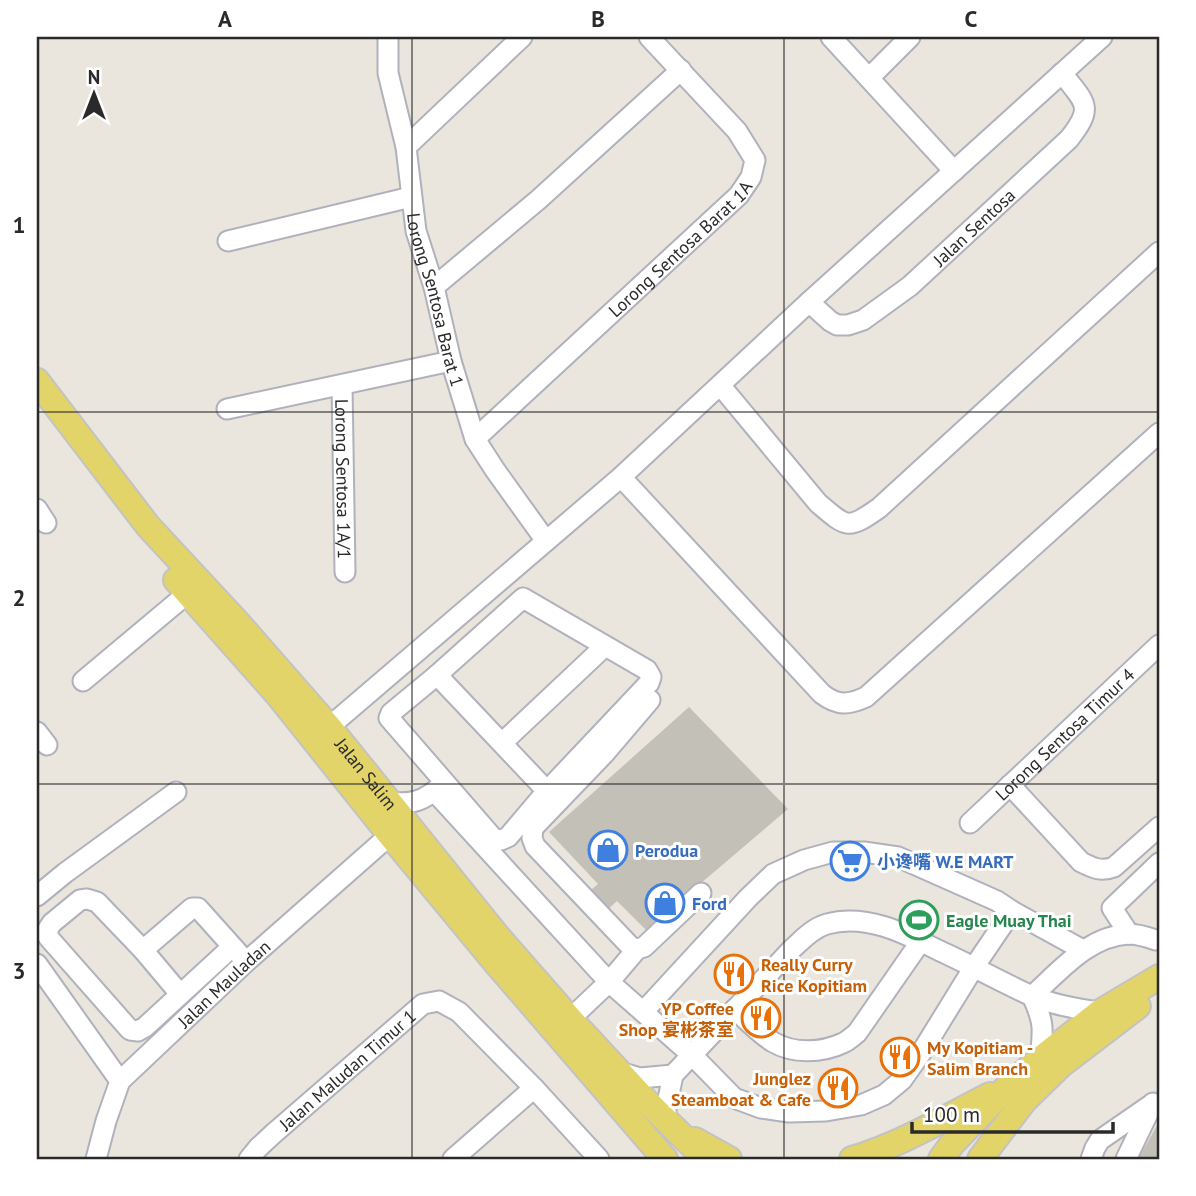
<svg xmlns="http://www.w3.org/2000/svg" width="1196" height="1196" font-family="'PT Sans','Noto Sans SC',sans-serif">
	<rect width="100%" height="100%" fill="#eae6dd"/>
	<g fill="#c3c0b8">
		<path d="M689,707L788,809L646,930L617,901L603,914L585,895L598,884L549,832Z"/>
		<path d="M1159,1122V1159H1138Z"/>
	</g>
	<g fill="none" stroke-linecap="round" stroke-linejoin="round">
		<defs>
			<g id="minor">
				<path id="s1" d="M388,37V73L406,147L416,231L434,287L451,361L475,439L495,470L546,541"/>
				<path d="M831,37L954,171"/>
				<path d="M869,78L910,37"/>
				<path d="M406,147L522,37"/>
				<path d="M228,241L411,197"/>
				<path d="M434,287L538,200L681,70"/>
				<path id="s2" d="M809,302L830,321L837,325H848L863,320L910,286L1069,139C1095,106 1085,103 1062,73"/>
				<path id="s3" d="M342,385L345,572"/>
				<path d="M720,385L818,503C847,528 848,530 879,508L1159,252"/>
				<path d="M227,409L451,361"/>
				<path id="s4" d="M475,439L739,195L751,177L755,160L737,131L649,37"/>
				<path d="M621,477L822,694C838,706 848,705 866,697L1159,433"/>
				<path d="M37,509L46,523"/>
				<path d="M523,598L647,670L651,677L649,683L547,791L508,837L501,840L494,839L389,718L391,713L437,675Z"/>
				<path d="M437,675L547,791"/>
				<path d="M83,681L188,593"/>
				<path d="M650,700L604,754L533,828L532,838L535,846L631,947L637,949L644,947L701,893"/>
				<path d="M329,727L621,477L809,302L1102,37"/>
				<path d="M37,732L47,745"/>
				<path d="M502,743L605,646"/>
				<path d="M1010,785L1081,862C1093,868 1101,872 1114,867L1159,827"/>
				<path d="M435,792L609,982L692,1055L734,1098L761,1108L789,1112L826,1111L861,1105L884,1095L902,1080L921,1053L974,967L1012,911L997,901L898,857L864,852H833L804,860L773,874L748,898L643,1012"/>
				<path d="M387,802C413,805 424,801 443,784"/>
				<path id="s5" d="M970,823L1159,645"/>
				<path d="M37,896L65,873L176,792"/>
				<path d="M1012,911L1083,950"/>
				<path d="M1129,934L1112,908L1159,863"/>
				<path d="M143,950L192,908H198L241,956"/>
				<path d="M37,964L120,1081"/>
				<path d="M180,994L143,950L97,902L87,899L80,900L52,923L48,929V937L130,1030L138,1031L145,1027L232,947"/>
				<path d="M1032,996C1060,971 1088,936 1129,934C1138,934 1147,937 1156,940"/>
				<path d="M1032,996C1045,1023 1043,1031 1040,1059"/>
				<path d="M735,1009C747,1021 759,1033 773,1042C793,1054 822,1053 843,1043C848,1041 853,1036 857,1033L921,941"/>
				<path d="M570,1019L609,982L637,949"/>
				<path d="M620,1072L640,1078L673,1075"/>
				<path d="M666,1121V1109L673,1075L792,949C803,939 813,928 827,924C867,913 906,934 940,951C971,965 1001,982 1032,996C1054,1005 1076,1009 1100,1012"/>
				<path id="s6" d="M96,1159L106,1121L120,1081L247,961L390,835"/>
				<path id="s7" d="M249,1159L258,1148L273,1134L423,1004L439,1001L459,1012L534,1088L599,1159"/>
				<path d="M453,1159L534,1088"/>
				<path d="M1091,1159L1095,1148L1100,1140L1152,1104"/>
				<path d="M1126,1159L1153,1103"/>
			</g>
			<g id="major">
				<path id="s8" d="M37,381L148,526L238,623L329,727L499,938L570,1019L646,1101L706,1159"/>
				<path d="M176,580L278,695L390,835L496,963L665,1159"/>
				<path d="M695,1140L729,1159"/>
				<path d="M852,1159C900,1145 945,1118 990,1095"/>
				<path d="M941,1159L952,1144L1009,1085L1040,1059L1100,1012L1159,977"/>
				<path d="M980,1159L1024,1101L1062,1064L1138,1006"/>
			</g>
		</defs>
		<use href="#minor" stroke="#b0b1bc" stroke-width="23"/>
		<use href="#major" stroke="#c3c3c3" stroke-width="28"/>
		<use href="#minor" stroke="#fff" stroke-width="19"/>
		<use href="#major" stroke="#e3d469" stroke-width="24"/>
	</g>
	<path fill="none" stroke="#2a2a2a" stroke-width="2" stroke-opacity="0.55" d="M412,37V1159M784,37V1159M37,412H1159M37,784H1159"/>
	<defs>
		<symbol id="shop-ring" viewBox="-11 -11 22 22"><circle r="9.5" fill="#fff" stroke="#3f7fe0" stroke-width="1.5"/><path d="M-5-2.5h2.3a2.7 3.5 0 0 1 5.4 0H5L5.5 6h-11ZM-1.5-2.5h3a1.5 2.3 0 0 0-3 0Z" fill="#3f7fe0"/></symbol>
		<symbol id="supermarket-ring" viewBox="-11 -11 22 22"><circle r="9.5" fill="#fff" stroke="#3f7fe0" stroke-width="1.5"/><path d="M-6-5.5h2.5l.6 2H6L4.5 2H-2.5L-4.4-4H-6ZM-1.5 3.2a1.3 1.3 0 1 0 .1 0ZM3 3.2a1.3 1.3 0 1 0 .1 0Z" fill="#3f7fe0"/></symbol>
		<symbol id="stadium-ring" viewBox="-11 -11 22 22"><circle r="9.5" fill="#fff" stroke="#2e9e5b" stroke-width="1.5"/><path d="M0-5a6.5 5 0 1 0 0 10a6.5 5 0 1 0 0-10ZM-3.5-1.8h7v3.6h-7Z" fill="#2e9e5b"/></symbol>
		<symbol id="restaurant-ring" viewBox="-11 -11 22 22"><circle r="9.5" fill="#fff" stroke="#e8710a" stroke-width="1.5"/><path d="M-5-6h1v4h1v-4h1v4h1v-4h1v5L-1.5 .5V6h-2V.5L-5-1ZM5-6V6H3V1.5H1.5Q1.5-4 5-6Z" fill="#e8710a"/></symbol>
	</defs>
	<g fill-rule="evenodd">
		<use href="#shop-ring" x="586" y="828" width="44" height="44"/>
		<use href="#supermarket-ring" x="828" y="839" width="44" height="44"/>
		<use href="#shop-ring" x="643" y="881" width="44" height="44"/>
		<use href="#stadium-ring" x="897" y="898" width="44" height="44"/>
		<use href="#restaurant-ring" x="712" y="952" width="44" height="44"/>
		<use href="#restaurant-ring" x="739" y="996" width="44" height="44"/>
		<use href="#restaurant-ring" x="878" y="1035" width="44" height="44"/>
		<use href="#restaurant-ring" x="816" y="1066" width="44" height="44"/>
	</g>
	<g text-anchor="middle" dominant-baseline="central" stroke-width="6" stroke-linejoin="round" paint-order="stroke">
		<g font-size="18" fill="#2a2a2a" stroke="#fff">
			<text stroke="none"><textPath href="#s2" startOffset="208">Jalan Sentosa</textPath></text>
			<text stroke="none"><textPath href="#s4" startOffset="280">Lorong Sentosa Barat 1A</textPath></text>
			<text stroke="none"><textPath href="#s1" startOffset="268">Lorong Sentosa Barat 1</textPath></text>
			<text stroke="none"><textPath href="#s3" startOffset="94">Lorong Sentosa 1A/1</textPath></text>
			<text stroke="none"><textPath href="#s5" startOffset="130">Lorong Sentosa Timur 4</textPath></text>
			<text stroke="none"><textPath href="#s8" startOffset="513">Jalan Salim</textPath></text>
			<text stroke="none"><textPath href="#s6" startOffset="224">Jalan Mauladan</textPath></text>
			<text stroke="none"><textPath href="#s7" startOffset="133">Jalan Maludan Timur 1</textPath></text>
		</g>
		<g font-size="18" font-weight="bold" fill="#366cbe" stroke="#fff" text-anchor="start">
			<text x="635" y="850">Perodua</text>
			<text x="877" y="861">小谗嘴 W.E MART</text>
			<text x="692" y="903">Ford</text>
		</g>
		<g font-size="18" font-weight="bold" fill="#27864d" stroke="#fff" text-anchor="start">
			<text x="946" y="920">Eagle Muay Thai</text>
		</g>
		<g font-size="18" font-weight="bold" fill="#c56008" stroke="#fff" text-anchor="start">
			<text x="761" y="964">Really Curry<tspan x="761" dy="21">Rice Kopitiam</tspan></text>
			<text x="734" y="1008" text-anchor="end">YP Coffee<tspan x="734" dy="21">Shop 宴彬茶室</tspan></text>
			<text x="927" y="1047">My Kopitiam -<tspan x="927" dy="21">Salim Branch</tspan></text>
			<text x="811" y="1078" text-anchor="end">Junglez<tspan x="811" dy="21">Steamboat &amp; Cafe</tspan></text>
		</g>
	</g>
	<rect width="1196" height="1196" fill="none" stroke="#ffffff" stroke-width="77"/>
	<g transform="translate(94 94)" stroke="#ffffff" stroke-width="5" paint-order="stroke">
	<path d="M0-5L12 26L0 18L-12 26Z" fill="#2a2a2a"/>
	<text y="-10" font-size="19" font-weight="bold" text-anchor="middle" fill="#2a2a2a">N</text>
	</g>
	<path d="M912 1122v10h201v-10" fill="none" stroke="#2a2a2a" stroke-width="3.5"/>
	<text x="923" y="1122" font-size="21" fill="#2a2a2a" stroke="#ffffff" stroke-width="5" paint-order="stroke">100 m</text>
	<rect x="38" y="38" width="1120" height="1120" fill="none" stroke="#2a2a2a" stroke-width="2.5"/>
	<g font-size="23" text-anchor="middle" font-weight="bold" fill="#2a2a2a">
		<text x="225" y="27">A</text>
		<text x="598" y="27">B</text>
		<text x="971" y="27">C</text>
		<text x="19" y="233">1</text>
		<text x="19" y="606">2</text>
		<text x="19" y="979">3</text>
	</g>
</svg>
